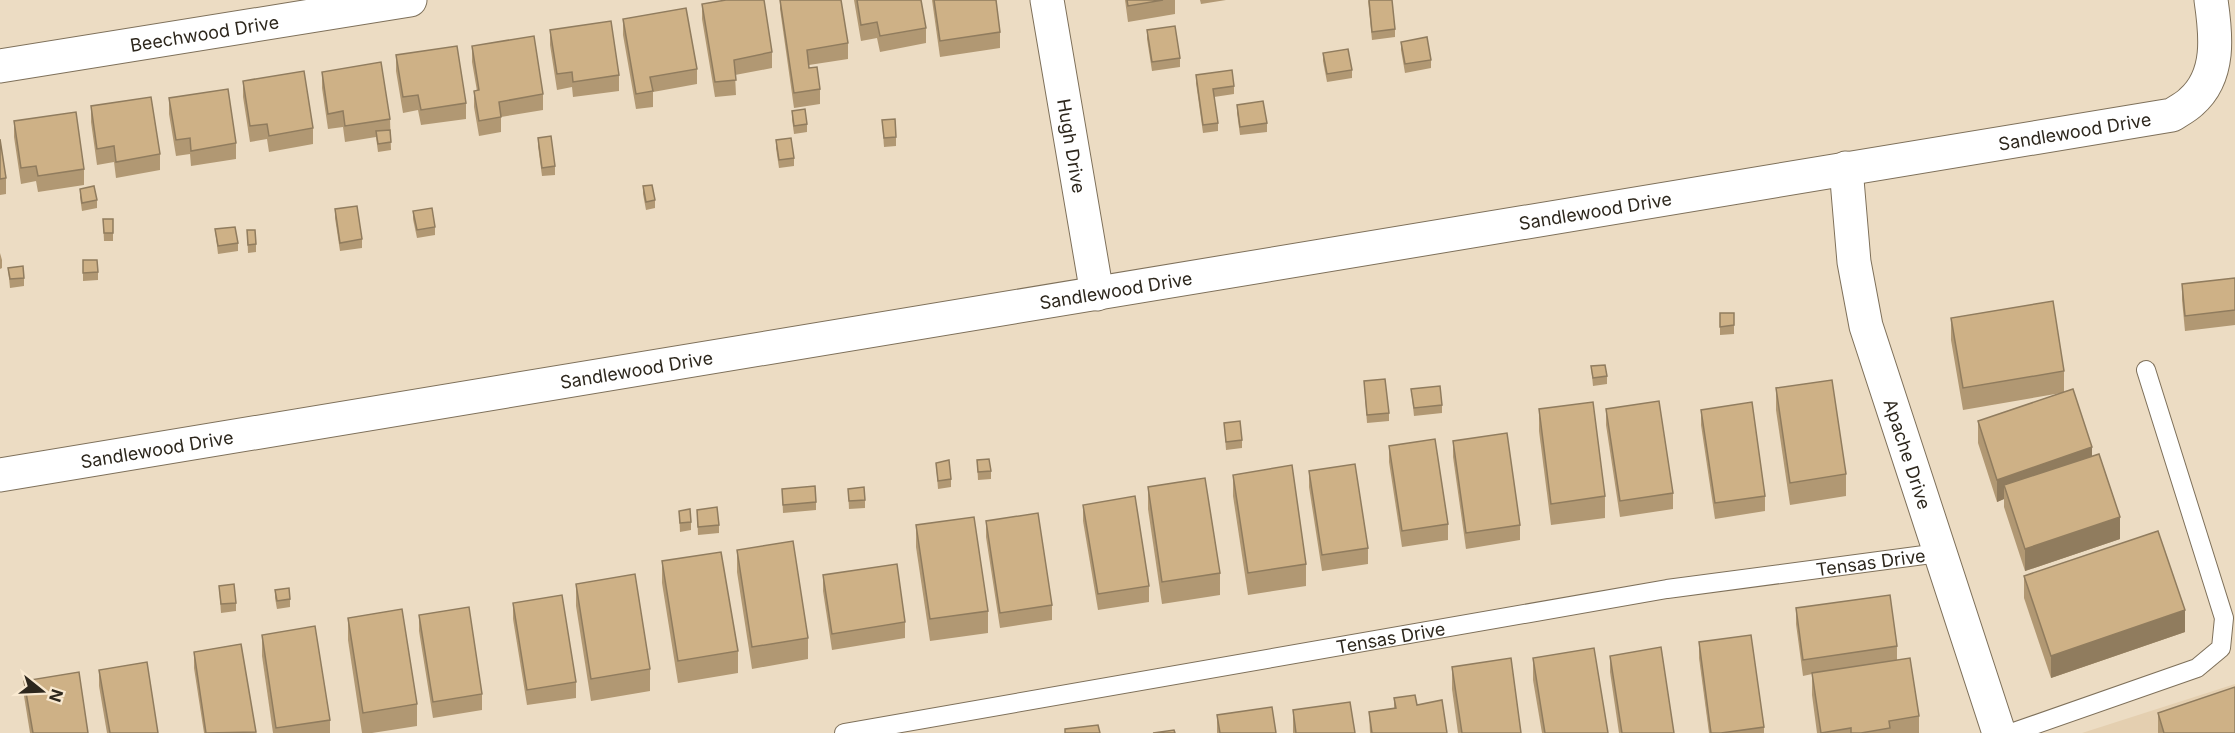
<svg xmlns="http://www.w3.org/2000/svg" width="2235" height="733" font-family="Inter,sans-serif">
	<rect width="100%" height="100%" fill="#ecdcc3"/>
	<path fill="#e4cfb0" d="M2235,684V733H2082Z"/>
	<g fill="none" stroke-linecap="round" stroke-linejoin="round">
		<defs>
			<g id="service">
				<path id="s1" d="M844,733L1667,589L1939,553"/>
				<path d="M2011,733L2197,668L2221,648L2224,618L2146,370"/>
			</g>
			<g id="minor">
				<path id="s2" d="M1047,0L1097,294"/>
				<path id="s3" d="M0,66L410,0"/>
				<path id="s4" d="M1846,168L1854,262L1866,326L1999,733"/>
				<path id="s5" d="M0,475L2172,115C2178,111 2186,107 2191,102C2221,76 2216,34 2211,0"/>
			</g>
		</defs>
		<use href="#service" stroke="#7e705a" stroke-width="20"/>
		<use href="#minor" stroke="#7e705a" stroke-width="35"/>
		<use href="#service" stroke="#fff" stroke-width="18"/>
		<use href="#minor" stroke="#fff" stroke-width="33"/>
	</g>
	<g fill="#b19873">
		<path d="M780,0H841L848,43V59L809,65V68L820,89V104L794,108L780,9Z"/>
		<path d="M854,0H921L926,28V43L880,52L877,38L861,41Z"/>
		<path d="M932,0H996L1000,32V48L940,57Z"/>
		<path d="M1125,0H1175V14L1128,22Z"/>
		<path d="M1200,0H1226L1201,4Z"/>
		<path d="M1368,0L1395,29V37L1372,40Z"/>
		<path d="M702,4L772,52V68L735,75L736,95L715,97L702,19Z"/>
		<path d="M623,19L697,69V84L653,92V107L636,109L623,35Z"/>
		<path d="M550,30L619,75V91L573,97L572,87L557,90L550,45Z"/>
		<path d="M1147,30L1180,58V67L1152,71L1147,39Z"/>
		<path d="M1401,42L1431,60V68L1405,73L1401,50Z"/>
		<path d="M472,46L543,94V110L501,117V132L479,136L474,107V91H477L472,62Z"/>
		<path d="M1323,53L1352,70V78L1327,82L1323,61Z"/>
		<path d="M396,55L466,103V119L421,125L418,110L403,113L396,71Z"/>
		<path d="M322,72L390,119L391,150L378,152L376,137L345,142L343,127L328,129L322,88Z"/>
		<path d="M1196,75L1234,86V94L1214,97L1218,123V131L1203,133L1196,83Z"/>
		<path d="M243,81L313,128V144L269,152L267,139L250,142L243,97Z"/>
		<path d="M169,98L236,143V159L191,166L190,154L176,156L169,114Z"/>
		<path d="M1237,105L1267,123V132L1240,135L1237,113Z"/>
		<path d="M91,106L160,154V170L116,178L114,162L97,165L91,122Z"/>
		<path d="M792,111L807,124V132L794,134L792,119Z"/>
		<path d="M882,120L896,137V146L884,147Z"/>
		<path d="M14,121L84,169V185L38,192L36,181L21,184L14,137Z"/>
		<path d="M538,138L555,166V175L542,176L538,146Z"/>
		<path d="M0,139L6,178V194L0,195Z"/>
		<path d="M776,140L794,158V166L779,168L776,148Z"/>
		<path d="M643,186L655,200V208L646,210L643,194Z"/>
		<path d="M80,189L97,200V208L82,211L80,197Z"/>
		<path d="M335,209L362,239V248L340,251L335,218Z"/>
		<path d="M413,211L435,227V235L417,238L413,219Z"/>
		<path d="M103,219H113V241H104Z"/>
		<path d="M215,229L238,243V251L218,254Z"/>
		<path d="M247,230L256,244V252L248,253Z"/>
		<path d="M0,253L2,260V268L0,269Z"/>
		<path d="M83,260L98,272V280L83,281Z"/>
		<path d="M8,268L24,278V286L10,288Z"/>
		<path d="M2235,278V325L2185,331L2182,300V284Z"/>
		<path d="M1720,313H1734V334L1720,335Z"/>
		<path d="M1951,318L2064,371V392L2092,457L2120,539L2025,571L2004,507V499L1997,502L1978,443V421L2061,393L1963,410L1951,340Z"/>
		<path d="M1591,366L1607,376V384L1593,386Z"/>
		<path d="M1364,381L1389,413V421L1367,423Z"/>
		<path d="M1776,388L1846,474V496L1790,505L1776,410Z"/>
		<path d="M1411,389L1442,405V413L1414,416Z"/>
		<path d="M1539,409L1605,496V518L1551,525L1539,431Z"/>
		<path d="M1606,409L1673,493V509L1620,517L1606,425Z"/>
		<path d="M1701,410L1765,496V511L1715,519L1701,425Z"/>
		<path d="M1224,423L1242,440V448L1226,450Z"/>
		<path d="M1453,441L1520,525V540L1466,549L1453,457Z"/>
		<path d="M1389,446L1448,524V540L1402,547L1389,462Z"/>
		<path d="M977,460L991,471V479L978,480Z"/>
		<path d="M936,463L951,479V487L938,489Z"/>
		<path d="M1309,471L1368,548V564L1322,571L1309,487Z"/>
		<path d="M1233,475L1306,564V586L1248,595L1233,496Z"/>
		<path d="M1148,487L1220,573V595L1162,604L1148,509Z"/>
		<path d="M782,489L816,502V510L783,513Z"/>
		<path d="M848,489L865,500V508L849,509Z"/>
		<path d="M1083,505L1149,586V602L1098,610L1083,521Z"/>
		<path d="M697,510L719,525V533L698,535Z"/>
		<path d="M679,511L691,522V530L680,532Z"/>
		<path d="M986,521L1052,605V620L1000,628L986,537Z"/>
		<path d="M916,525L988,611V633L930,641L916,547Z"/>
		<path d="M737,550L808,638V659L752,669L737,572Z"/>
		<path d="M662,561L738,651V673L678,683L662,583Z"/>
		<path d="M823,575L905,622V638L832,650L823,591Z"/>
		<path d="M2024,576L2185,632L2051,678L2024,598Z"/>
		<path d="M576,584L650,669V691L591,701L576,606Z"/>
		<path d="M219,586L236,603V611L221,613Z"/>
		<path d="M275,590L290,599V607L277,609L275,598Z"/>
		<path d="M513,603L576,682V698L527,705L513,619Z"/>
		<path d="M1796,608L1897,646V660L1919,716V733H1817L1812,695V674L1803,676L1796,624Z"/>
		<path d="M419,615L482,694V710L433,718L419,631Z"/>
		<path d="M348,618L417,704V726L372,733H362L348,640Z"/>
		<path d="M262,635L330,720V733H273L262,656Z"/>
		<path d="M1699,642L1764,727V733H1709L1699,658Z"/>
		<path d="M241,644L256,733H204L194,668V652Z"/>
		<path d="M1610,656L1674,733H1619L1610,672Z"/>
		<path d="M1533,658L1608,733H1542L1533,680Z"/>
		<path d="M1452,667L1521,733H1458L1452,689Z"/>
		<path d="M99,670L158,733H107L99,686Z"/>
		<path d="M24,681L88,733H30L24,696Z"/>
		<path d="M1394,698L1417,705L1447,733H1370L1369,712L1394,708Z"/>
		<path d="M1293,710L1355,733H1293Z"/>
		<path d="M2158,713L2235,733H2158Z"/>
		<path d="M1217,715L1276,733H1217Z"/>
	</g>
	<g fill="#907c5e">
		<path d="M2092,447V469L2004,485V499L1997,502V480Z"/>
		<path d="M2120,517V539L2025,571V549Z"/>
		<path d="M2185,610V632L2051,678V656Z"/>
	</g>
	<g fill="#ceb186" stroke="#907c5e" stroke-width="1.5">
		<path d="M726,0H764L772,52L734,60L736,80L715,82L702,4Z"/>
		<path d="M780,0H841L848,43L807,50L809,68L817,67L820,89L794,93Z"/>
		<path d="M857,0H921L926,28L880,36L877,22L861,25Z"/>
		<path d="M934,0H996L1000,32L940,41Z"/>
		<path d="M1127,0H1163L1128,6Z"/>
		<path d="M1369,0H1392L1395,29L1372,32Z"/>
		<path d="M686,8L697,69L650,77L653,91L636,94L623,19Z"/>
		<path d="M611,21L619,75L573,82L572,72L557,74L550,30Z"/>
		<path d="M1175,26L1180,58L1152,62L1147,30Z"/>
		<path d="M534,36L543,94L499,102L501,117L479,121L474,91L479,90L472,46Z"/>
		<path d="M1427,37L1431,60L1405,64L1401,42Z"/>
		<path d="M457,46L466,103L421,110L418,95L403,97L396,55Z"/>
		<path d="M1348,49L1352,70L1327,74L1323,53Z"/>
		<path d="M381,62L390,119L345,126L343,111L328,114L322,72Z"/>
		<path d="M1232,70L1234,86L1213,89L1218,123L1203,125L1196,75Z"/>
		<path d="M304,71L313,128L269,136L267,124L250,126L243,81Z"/>
		<path d="M228,89L236,143L191,151L190,138L176,140L169,98Z"/>
		<path d="M151,97L160,154L116,162L114,146L97,149L91,106Z"/>
		<path d="M1263,101L1267,123L1240,127L1237,105Z"/>
		<path d="M805,109L807,124L794,126L792,111Z"/>
		<path d="M76,112L84,169L38,176L36,166L21,168L14,121Z"/>
		<path d="M895,119L896,137L884,138L882,120Z"/>
		<path d="M390,130L391,142L378,144L376,131Z"/>
		<path d="M551,136L555,166L542,168L538,138Z"/>
		<path d="M791,138L794,158L779,160L776,140Z"/>
		<path d="M0,139L6,178L0,179Z"/>
		<path d="M652,185L655,200L646,202L643,186Z"/>
		<path d="M94,186L97,200L82,203L80,189Z"/>
		<path d="M357,206L362,239L340,243L335,209Z"/>
		<path d="M432,208L435,227L417,230L413,211Z"/>
		<path d="M103,219H113V233H104Z"/>
		<path d="M235,227L238,243L218,246L215,229Z"/>
		<path d="M247,230H255L256,244L248,245Z"/>
		<path d="M83,260H97L98,272L83,273Z"/>
		<path d="M23,266L24,278L10,279L8,268Z"/>
		<path d="M2235,278V310L2185,316L2182,284Z"/>
		<path d="M2053,301L2064,371L1963,388L1951,318Z"/>
		<path d="M1720,313H1734V325L1720,327Z"/>
		<path d="M1605,365L1607,376L1593,378L1591,366Z"/>
		<path d="M1385,379L1389,413L1367,415L1364,381Z"/>
		<path d="M1832,380L1846,474L1790,483L1776,388Z"/>
		<path d="M1440,386L1442,405L1414,408L1411,389Z"/>
		<path d="M2073,389L2092,447L1997,480L1978,421Z"/>
		<path d="M1659,401L1673,493L1620,501L1606,409Z"/>
		<path d="M1593,402L1605,496L1551,504L1539,409Z"/>
		<path d="M1752,402L1765,496L1715,503L1701,410Z"/>
		<path d="M1240,421L1242,440L1226,442L1224,423Z"/>
		<path d="M1507,433L1520,525L1466,533L1453,441Z"/>
		<path d="M1435,439L1448,524L1402,531L1389,446Z"/>
		<path d="M2099,454L2120,517L2025,549L2004,485Z"/>
		<path d="M989,459L991,471L978,472L977,460Z"/>
		<path d="M949,460L951,479L938,481L936,463Z"/>
		<path d="M1355,464L1368,548L1322,555L1309,471Z"/>
		<path d="M1292,465L1306,564L1248,573L1233,475Z"/>
		<path d="M1205,478L1220,573L1162,582L1148,487Z"/>
		<path d="M815,486L816,502L783,505L782,489Z"/>
		<path d="M864,487L865,500L849,501L848,489Z"/>
		<path d="M1135,496L1149,586L1098,594L1083,505Z"/>
		<path d="M717,507L719,525L698,527L697,510Z"/>
		<path d="M690,509L691,522L680,523L679,511Z"/>
		<path d="M1038,513L1052,605L1000,613L986,521Z"/>
		<path d="M974,517L988,611L930,619L916,525Z"/>
		<path d="M2158,531L2185,610L2051,656L2024,576Z"/>
		<path d="M793,541L808,638L752,647L737,550Z"/>
		<path d="M721,552L738,651L678,661L662,561Z"/>
		<path d="M897,564L905,622L832,634L823,575Z"/>
		<path d="M635,574L650,669L591,679L576,584Z"/>
		<path d="M234,584L236,603L221,604L219,586Z"/>
		<path d="M289,588L290,599L277,601L275,590Z"/>
		<path d="M562,595L576,682L527,690L513,603Z"/>
		<path d="M1890,595L1897,646L1803,660L1796,608Z"/>
		<path d="M469,607L482,694L433,702L419,615Z"/>
		<path d="M402,609L417,704L363,713L348,618Z"/>
		<path d="M315,626L330,720L276,728L262,635Z"/>
		<path d="M1751,635L1764,727L1721,733H1711L1699,642Z"/>
		<path d="M241,644L256,732L206,733L194,652Z"/>
		<path d="M1661,647L1674,733H1622L1610,656Z"/>
		<path d="M1594,648L1608,733H1545L1533,658Z"/>
		<path d="M1511,658L1521,733H1462L1452,667Z"/>
		<path d="M1910,658L1919,716L1889,721L1890,728L1861,733H1851V728L1821,733L1812,673Z"/>
		<path d="M147,662L158,733H110L99,670Z"/>
		<path d="M79,672L88,733H33L24,681Z"/>
		<path d="M2235,687V733H2164L2158,713Z"/>
		<path d="M1415,695L1417,705L1442,700L1447,733H1372L1369,712L1396,708L1394,698Z"/>
		<path d="M1350,702L1355,733H1296L1293,710Z"/>
		<path d="M1272,707L1276,733H1220L1217,715Z"/>
		<path d="M1098,725L1100,733H1065V729Z"/>
		<path d="M1174,730L1175,733H1153Z"/>
	</g>
	<g text-anchor="middle" dominant-baseline="central" stroke-width="5" stroke-linejoin="round" paint-order="stroke">
		<g font-size="18" fill="#2d271d" stroke="#f9e9d0">
			<text stroke="none"><textPath href="#s3" startOffset="207">Beechwood Drive</textPath></text>
			<text stroke="none"><textPath href="#s5" startOffset="2103">Sandlewood Drive</textPath></text>
			<text stroke="none"><textPath href="#s2" startOffset="148">Hugh Drive</textPath></text>
			<text stroke="none"><textPath href="#s5" startOffset="1617">Sandlewood Drive</textPath></text>
			<text stroke="none"><textPath href="#s5" startOffset="1131">Sandlewood Drive</textPath></text>
			<text stroke="none"><textPath href="#s5" startOffset="645">Sandlewood Drive</textPath></text>
			<text stroke="none"><textPath href="#s5" startOffset="159">Sandlewood Drive</textPath></text>
			<text stroke="none"><textPath href="#s4" startOffset="294">Apache Drive</textPath></text>
			<text stroke="none"><textPath href="#s1" startOffset="1041">Tensas Drive</textPath></text>
			<text stroke="none"><textPath href="#s1" startOffset="555">Tensas Drive</textPath></text>
		</g>
	</g>
	<g transform="translate(42 691) rotate(108)" stroke="#f9e9d0" stroke-width="4.5" paint-order="stroke">
	<path d="M0-4.5L10 22L0 15L-10 22Z" fill="#2d271d"/>
	<text y="-9" font-size="16" font-weight="bold" text-anchor="middle" fill="#2d271d">N</text>
	</g>
</svg>
